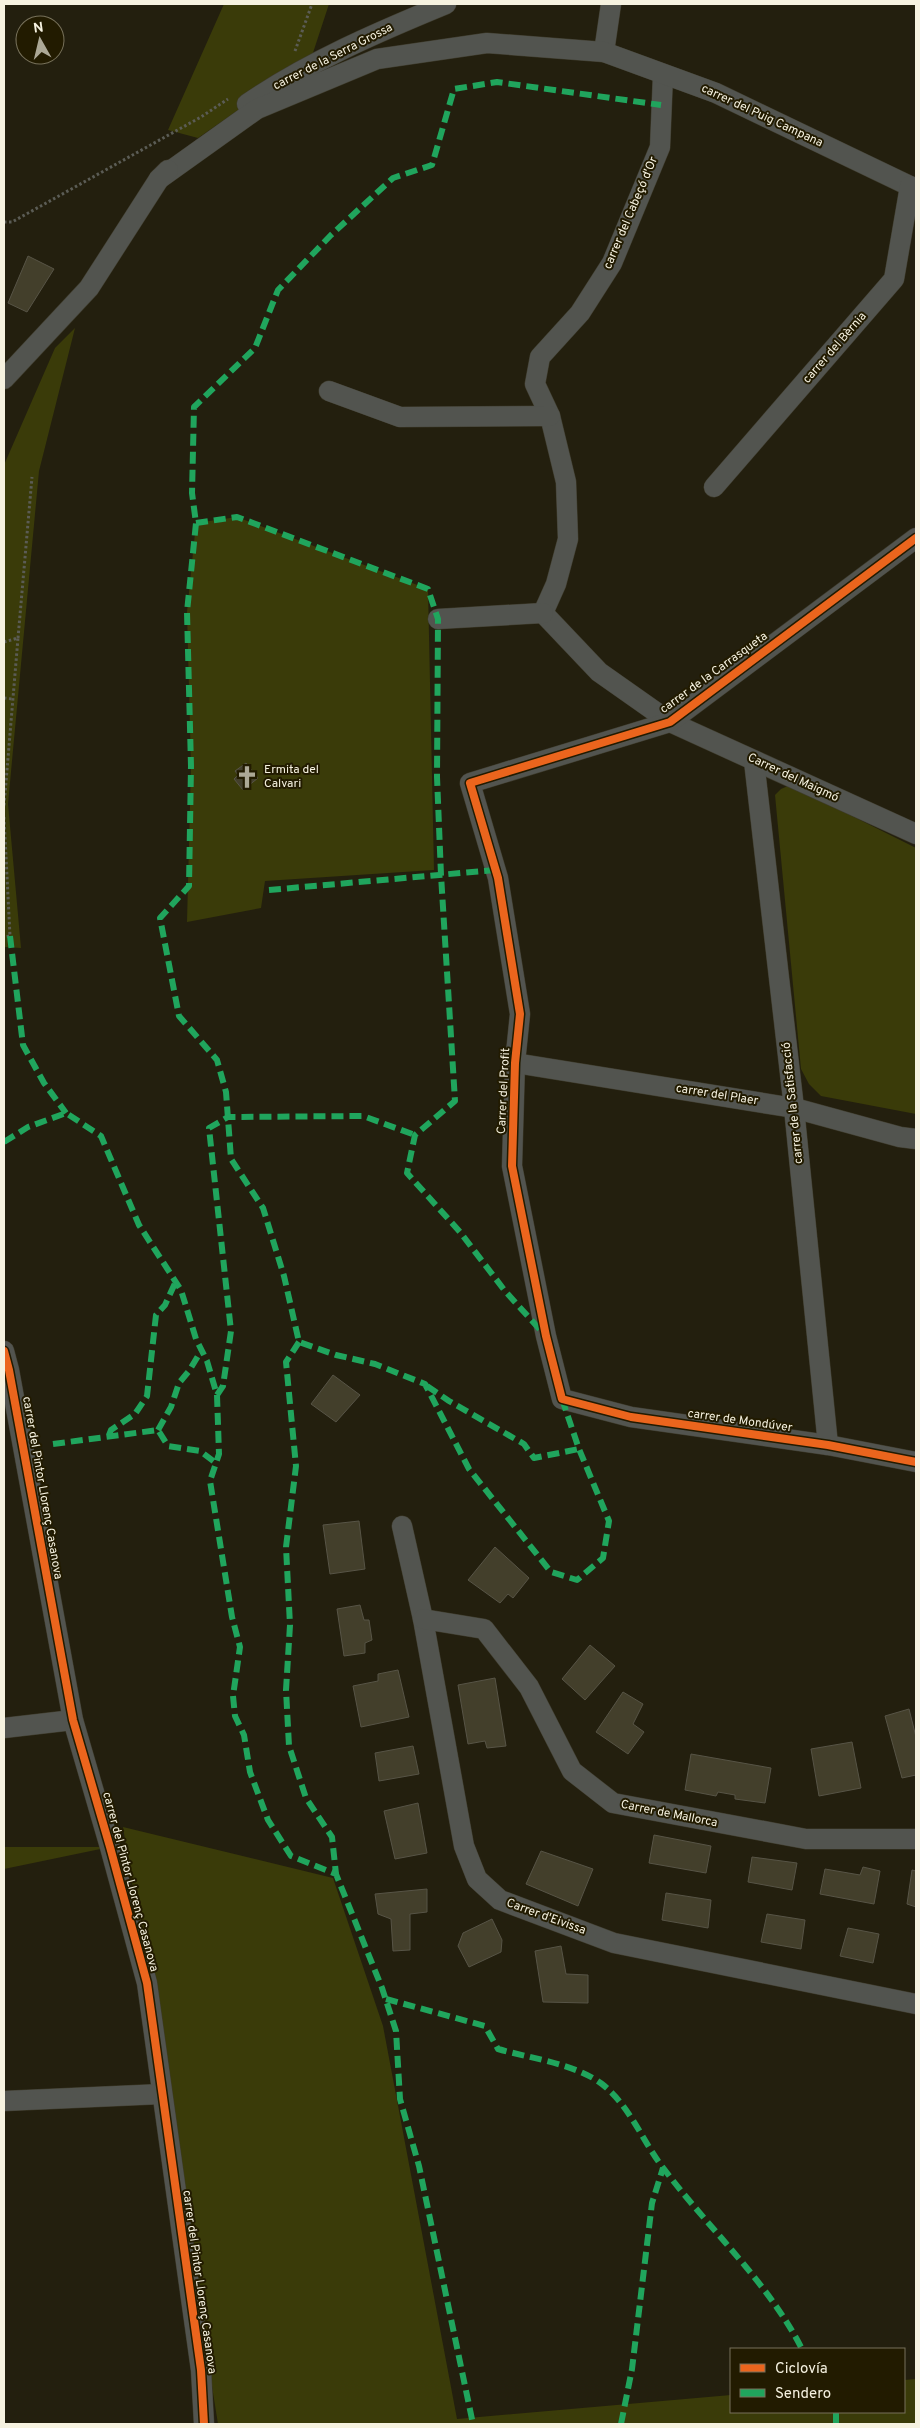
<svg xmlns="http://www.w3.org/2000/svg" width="920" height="2428" font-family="Overpass,sans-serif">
	<rect width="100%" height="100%" fill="#231f0e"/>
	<g fill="#3a3b09">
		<path d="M224,4H329L308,68L272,87L198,138L168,130Z"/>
		<path d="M75,328L39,471L8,804L21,948L4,947V465L55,348Z"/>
		<path d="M237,517L428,589L434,870L265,881L261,908L187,922L191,766L187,612L196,523Z"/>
		<path d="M790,785L916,848V1114L821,1096L809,1084L801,1069L775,795L781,789Z"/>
		<path d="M123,1827L333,1878L383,2026L457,2419L731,2395V2412H904V2380L916,2379V2424H218Z"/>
		<path d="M4,1847H110L4,1869Z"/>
	</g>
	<g fill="#433f2b" stroke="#575446">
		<path d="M28,256L54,269L27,312L8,303Z"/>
		<path d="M246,763L258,778L243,790L234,779L238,775L235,771Z"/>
		<path d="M333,1375L360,1395L336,1422L311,1404Z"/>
		<path d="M359,1521L365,1569L330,1574L323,1525Z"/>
		<path d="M495,1547L529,1578L513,1598L508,1594L500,1603L468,1580Z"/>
		<path d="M360,1605L364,1620H369L372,1640L365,1643V1653L344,1656L337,1609Z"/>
		<path d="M590,1645L615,1666L585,1700L562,1679Z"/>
		<path d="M398,1670L409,1717L361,1727L353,1686L378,1681V1674Z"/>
		<path d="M495,1678L506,1746L487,1748L485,1741L468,1744L458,1685Z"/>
		<path d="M623,1692L643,1704L633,1724L644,1732L628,1754L596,1732Z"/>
		<path d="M909,1709L916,1737V1775L902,1778L885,1716Z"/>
		<path d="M852,1742L861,1788L819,1796L811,1749Z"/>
		<path d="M413,1746L419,1774L379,1781L375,1753Z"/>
		<path d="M691,1754L771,1768L765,1803L735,1799V1795L718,1792L716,1796L685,1790Z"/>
		<path d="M418,1803L427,1853L395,1859L384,1811Z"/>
		<path d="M654,1835L711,1846L706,1873L649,1863Z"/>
		<path d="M541,1851L593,1869L578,1906L526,1884Z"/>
		<path d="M752,1857L797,1863L792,1890L748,1882Z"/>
		<path d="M863,1867L880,1871L874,1904L820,1894L825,1869L860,1875Z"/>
		<path d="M912,1870L916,1871V1907L907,1904Z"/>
		<path d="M427,1889V1912L410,1914V1950L393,1951L391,1919L378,1914L375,1894Z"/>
		<path d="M666,1893L711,1900L708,1928L662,1920Z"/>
		<path d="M767,1914L805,1920L801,1949L761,1942Z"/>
		<path d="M492,1919L502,1940L501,1952L469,1967L458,1946L463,1933Z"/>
		<path d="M848,1928L879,1934L873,1963L840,1956Z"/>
		<path d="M561,1946L566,1974L588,1975V2003L543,2002L535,1951Z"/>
	</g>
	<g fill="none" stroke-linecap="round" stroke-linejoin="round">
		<defs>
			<g id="street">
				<path d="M604,52L611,4"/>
				<path d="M663,75L660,147L612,263L580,313L540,357L535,384L550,416L566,482L568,539L556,584L543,613L599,672L670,722L916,834"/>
				<path d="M247,104C308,62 378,32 446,4"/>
				<path d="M159,179L257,109L377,59L487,43L604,52L716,93L916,189"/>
				<path d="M4,379L89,288L159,179L168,170"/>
				<path d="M329,391L400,417L550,416"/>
				<path d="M714,487L894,279L910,186"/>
				<path d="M916,538L670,722L470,783L498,878L520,1014L515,1063L512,1166L546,1336L562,1399L631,1417L828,1445L916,1462"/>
				<path d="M438,619L543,613"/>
				<path d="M754,761L794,1108L828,1445"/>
				<path d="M515,1063L794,1108L900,1137L916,1139"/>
				<path d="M4,1351L9,1370L73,1720L110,1847L147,1983L201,2370L204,2424"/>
				<path d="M402,1526L423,1619L464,1846L477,1879L500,1900L614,1943L916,2004"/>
				<path d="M423,1619L484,1629L529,1687L572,1771L613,1803L806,1839H916"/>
				<path d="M4,1728L73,1720"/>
				<path d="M4,2101L162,2094"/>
			</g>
		</defs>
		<use href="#street" stroke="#3f3c2d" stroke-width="21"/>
		<g stroke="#5b5c55" stroke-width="3" stroke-dasharray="2.5 2.5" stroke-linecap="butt">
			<path d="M295,51L312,4"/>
			<path d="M4,222H12L201,117L228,99"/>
			<path d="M18,638L32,477"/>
			<path d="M4,642L18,638L4,806"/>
			<path d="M4,698L12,699"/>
			<path d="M4,817L10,936L4,937"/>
		</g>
		<use href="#street" stroke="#52544f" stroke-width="20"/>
		<g stroke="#20a55d" stroke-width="6" stroke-dasharray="12 6" stroke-linecap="butt">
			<path d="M196,523L237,517L428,589L438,619L437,777L441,875L455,1101L415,1135L407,1173L460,1232L505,1291L544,1334"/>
			<path d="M269,890L495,870"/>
			<path d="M10,936L23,1045L44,1083L66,1113"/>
			<path d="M4,1142L28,1127L66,1113L101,1136L139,1225L181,1290L196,1339L207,1361L217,1395L219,1454L210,1481L232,1617L240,1647L233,1696L235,1716L244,1735L250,1772L268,1820L291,1856L336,1874L382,1988L396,2031L400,2099L419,2166L473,2424"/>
			<path d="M299,1342L286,1362L296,1466L286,1547L290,1625L286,1690L289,1746L306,1798L332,1837L336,1874"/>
			<path d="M427,1386L449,1401L524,1444L534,1458L579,1449"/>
			<path d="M217,1395L223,1386L231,1331L209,1128L228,1117L363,1116L415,1135"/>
			<path d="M562,1399L579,1449L609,1521L603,1558L577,1580L551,1572L469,1469L425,1384L375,1364L336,1355L299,1342L284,1276L263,1208L231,1159L226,1092L217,1060L179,1016L160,918L189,886L191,766L187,612L196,523L192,493L194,407L255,348L278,290L331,235L393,178L432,165L454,89L497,82L661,105"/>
			<path d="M158,1430L171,1407L179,1383L189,1371L201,1351"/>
			<path d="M109,1435L111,1430L135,1414L147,1396L156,1315L165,1305L176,1281"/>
			<path d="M53,1444L158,1430L168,1446L200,1451L216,1463"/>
			<path d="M386,1999L485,2026L498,2049C529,2058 576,2064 602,2084C631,2107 642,2141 664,2169C709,2229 768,2282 802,2349"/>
			<path d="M836,2412V2424"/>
			<path d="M621,2424L632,2369L652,2203L663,2168"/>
		</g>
		<defs>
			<g id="cycleway">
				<path d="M916,538L670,722L470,783L498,878L520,1014L515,1063L512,1166L546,1336L562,1399L631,1417L828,1445L916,1462"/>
				<path d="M4,1351L9,1370L73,1720L110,1847L147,1983L201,2370L204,2424"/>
			</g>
		</defs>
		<use href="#cycleway" stroke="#221b00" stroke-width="11"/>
		<use href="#cycleway" stroke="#eb651d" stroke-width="8"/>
	</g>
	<defs>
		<symbol id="church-bare" viewBox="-9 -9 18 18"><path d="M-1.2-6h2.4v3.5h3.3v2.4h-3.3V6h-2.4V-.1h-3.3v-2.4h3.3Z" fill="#aca896" stroke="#221b00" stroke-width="2.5" paint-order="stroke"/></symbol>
	</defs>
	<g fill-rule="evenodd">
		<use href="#church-bare" x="231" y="761" width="32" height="32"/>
	</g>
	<g text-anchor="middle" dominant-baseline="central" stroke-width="4" stroke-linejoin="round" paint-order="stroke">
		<g font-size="12" fill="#f6f2e0" stroke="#221b00">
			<text transform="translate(333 57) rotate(-27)">carrer de la Serra Grossa</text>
			<text transform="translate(762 116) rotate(25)">carrer del Puig Campana</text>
			<text transform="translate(631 213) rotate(-67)">carrer del Cabeçó d'Or</text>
			<text transform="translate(835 348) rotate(-49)">carrer del Bèrnia</text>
			<text transform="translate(714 673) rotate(-36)">carrer de la Carrasqueta</text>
			<text transform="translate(793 778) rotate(25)">Carrer del Maigmó</text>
			<text transform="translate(504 1091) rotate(-87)">Carrer del Profit</text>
			<text transform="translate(717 1095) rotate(9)">carrer del Plaer</text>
			<text transform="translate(793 1103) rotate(-96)">carrer de la Satisfacció</text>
			<text transform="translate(740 1421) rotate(8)">carrer de Mondúver</text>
			<text transform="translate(42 1488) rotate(80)">carrer del Pintor Llorenç Casanova</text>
			<text transform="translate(669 1814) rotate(11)">Carrer de Mallorca</text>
			<text transform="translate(130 1882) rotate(75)">carrer del Pintor Llorenç Casanova</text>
			<text transform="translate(546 1917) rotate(20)">Carrer d'Eivissa</text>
			<text transform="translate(199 2282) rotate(82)">carrer del Pintor Llorenç Casanova</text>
		</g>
		<g font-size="12" fill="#f6f2e0" stroke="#221b00" text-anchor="start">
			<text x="264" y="770">Ermita del<tspan x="264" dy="14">Calvari</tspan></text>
		</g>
	</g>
	<rect width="920" height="2428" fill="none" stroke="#f6f2e0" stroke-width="10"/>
	<rect x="730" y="2348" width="175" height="65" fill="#221b00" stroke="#77715a"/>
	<rect x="740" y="2364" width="25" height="8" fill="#eb651d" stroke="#77715a"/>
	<text x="775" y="2373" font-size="15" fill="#f6f2e0">Ciclovía</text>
	<rect x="740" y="2389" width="25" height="8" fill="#20a55d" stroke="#77715a"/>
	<text x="775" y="2398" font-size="15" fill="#f6f2e0">Sendero</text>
	<g transform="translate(40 40) rotate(352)"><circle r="24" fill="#221b00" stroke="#77715a"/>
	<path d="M0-4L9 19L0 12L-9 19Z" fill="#aca896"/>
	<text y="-8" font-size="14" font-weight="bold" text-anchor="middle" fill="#f6f2e0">N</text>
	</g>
</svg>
